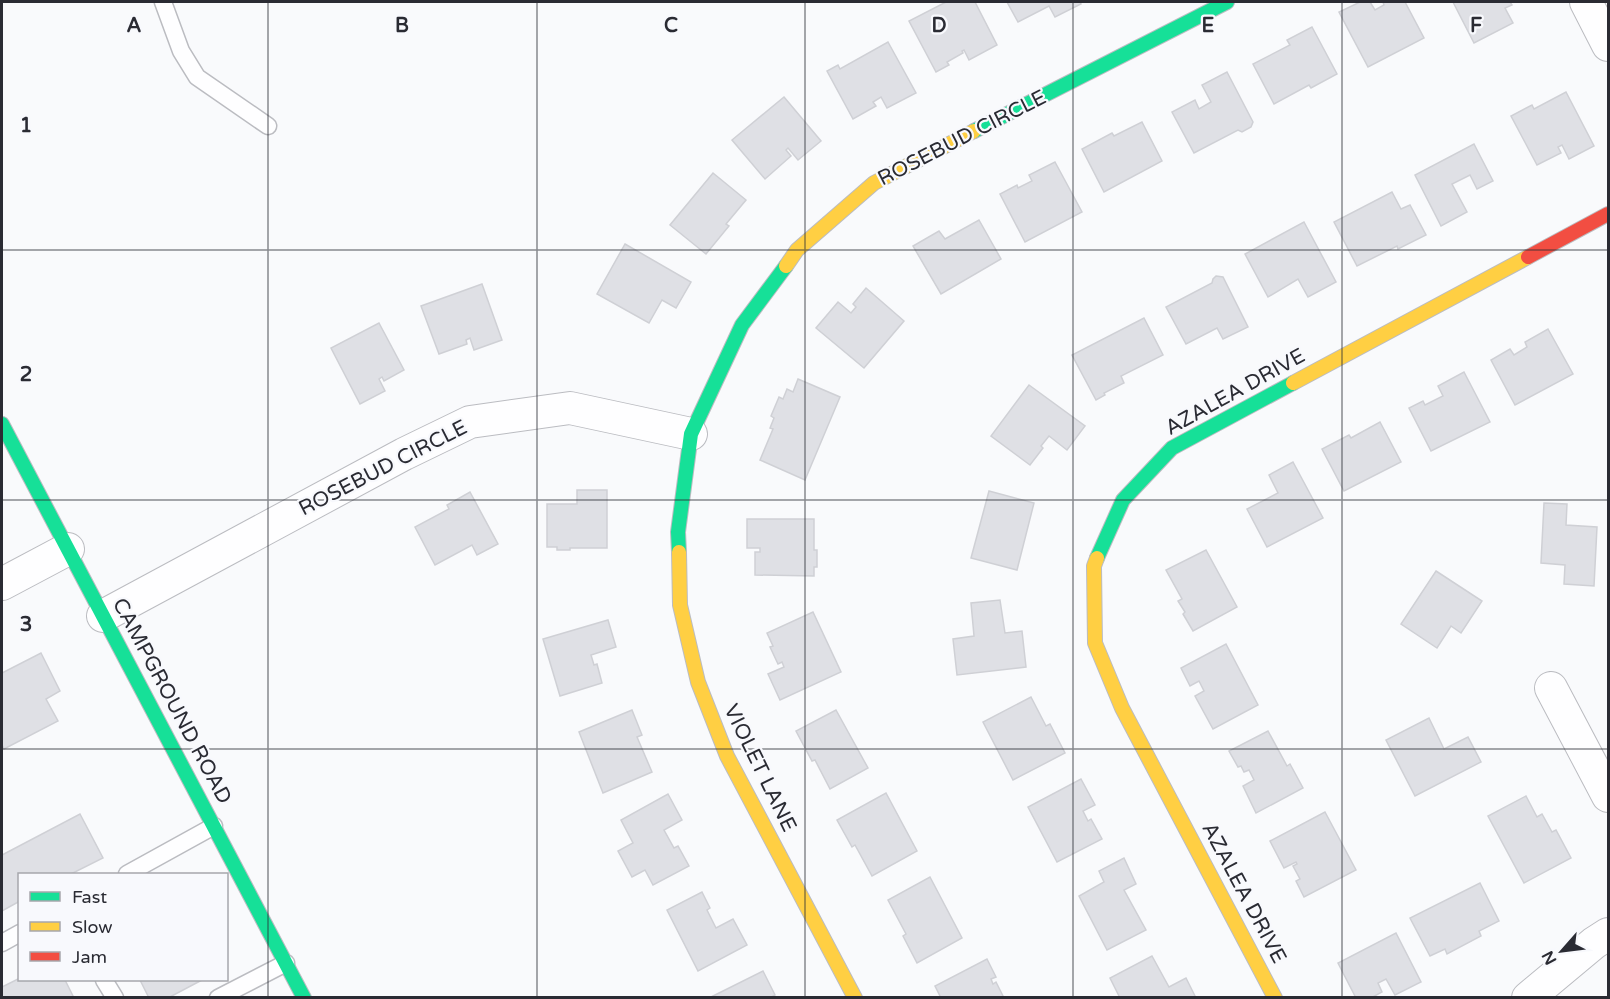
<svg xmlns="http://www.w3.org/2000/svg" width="1610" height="999" font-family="'Varela Round',sans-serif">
	<rect width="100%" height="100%" fill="#f9fafc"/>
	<g fill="#dfe0e5" stroke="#cfd0d5" stroke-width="1.5">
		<path d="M946,2H975L997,45L969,60L964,50L962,51L963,53L947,62L949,65L936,72L909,21Z"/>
		<path d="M1007,2H1080L1081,4L1055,17L1049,6L1018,22Z"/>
		<path d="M1360,2H1370L1375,10L1384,5L1383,2H1405L1424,38L1368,67L1339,12Z"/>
		<path d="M1453,2H1510L1512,5L1505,8L1513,23L1474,43Z"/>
		<path d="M1312,27L1337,74L1311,88L1309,85L1274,104L1253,64L1290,45L1287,40Z"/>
		<path d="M888,42L916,93L887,108L881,97L873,102L876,106L853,119L827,71L838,65L840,69Z"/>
		<path d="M1227,72L1253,122L1251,127L1242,132L1238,130L1194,153L1172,112L1195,100L1199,109L1211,102L1202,85Z"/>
		<path d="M1566,92L1594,146L1569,159L1562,145L1558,147L1561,153L1537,165L1511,116L1532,105L1534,109Z"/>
		<path d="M784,97L821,141L798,160L788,148L786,150L791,156L765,179L732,140Z"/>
		<path d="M1142,122L1162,161L1104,192L1082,149L1112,133L1114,136Z"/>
		<path d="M1474,144L1493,181L1477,189L1470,175L1452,184L1467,212L1441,226L1415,175Z"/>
		<path d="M1055,162L1082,212L1025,242L1000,194L1017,185L1018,188L1032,181L1029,175Z"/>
		<path d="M713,173L746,200L726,224L729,226L706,254L670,225Z"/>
		<path d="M1392,192L1401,209L1410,205L1426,235L1398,249L1397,246L1357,266L1334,222Z"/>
		<path d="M979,220L1001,259L941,294L913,246L939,231L945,239Z"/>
		<path d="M1304,222L1336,282L1308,297L1298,279L1268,297L1245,254Z"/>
		<path d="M625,244L691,282L676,308L662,300L649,323L597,294Z"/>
		<path d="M1216,276L1223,277L1248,327L1223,339L1217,328L1186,344L1166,307L1212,283L1213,279Z"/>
		<path d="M482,284L502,340L474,350L470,338L466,340L467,344L439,354L421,306Z"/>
		<path d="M866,288L904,321L864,368L816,328L838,302L851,313L856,307L853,304Z"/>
		<path d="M1144,318L1163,355L1121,376L1124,383L1104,393L1105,395L1096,400L1072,355Z"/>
		<path d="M379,323L404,370L384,381L382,377L379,379L385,391L360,404L331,348Z"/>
		<path d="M1548,329L1573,374L1515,405L1491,360L1510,349L1514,355L1527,347L1525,342Z"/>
		<path d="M1464,372L1490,422L1431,451L1409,408L1423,401L1425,405L1443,396L1438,386Z"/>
		<path d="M798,379L840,397L805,480L760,460L773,429L770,428L774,418L771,416L779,397L783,399L787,389L793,392Z"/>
		<path d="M1029,385L1085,426L1067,450L1049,436L1041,446L1043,448L1030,465L991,436Z"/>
		<path d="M1380,422L1401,462L1344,491L1322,449L1349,435L1351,438Z"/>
		<path d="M1293,462L1323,518L1267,547L1247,509L1278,493L1269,475Z"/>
		<path d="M577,490H607V548H570V550H557V547H547V504H577Z"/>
		<path d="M989,491L1034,503L1017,570L971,558Z"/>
		<path d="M470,492L498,544L477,555L472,545L435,565L415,527L449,509L447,505Z"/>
		<path d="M1544,503L1567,504L1566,525L1597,527L1594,586L1564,584L1565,565L1541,563Z"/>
		<path d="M747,519H814V550H817V567H814V576L755,575V552H760V548H747Z"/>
		<path d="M1206,550L1237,607L1193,631L1183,614L1185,612L1178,601L1182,599L1166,570Z"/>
		<path d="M1436,571L1482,601L1461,633L1451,626L1437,648L1401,624Z"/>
		<path d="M1000,600L1005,633L1022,631L1026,667L957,675L953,639L974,636L971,603Z"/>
		<path d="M813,612L841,672L780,700L768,674L784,667L782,662L778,664L770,647L773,646L767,633Z"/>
		<path d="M608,620L616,647L591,655L594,665L597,664L602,683L560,696L543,639Z"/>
		<path d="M1226,644L1258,705L1213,729L1195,696L1204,691L1199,681L1190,686L1181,668Z"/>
		<path d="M41,653L60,691L46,699L58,721L4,749L2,745V673Z"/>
		<path d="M1031,697L1046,726L1050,724L1065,753L1013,780L983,722Z"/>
		<path d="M632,710L642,735L637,737L652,772L603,793L579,732Z"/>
		<path d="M836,710L868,768L830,789L815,760L812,761L796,731Z"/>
		<path d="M1429,718L1444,749L1468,737L1481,762L1415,796L1386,740Z"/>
		<path d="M1268,731L1287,766L1290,764L1303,788L1256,813L1243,786L1254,780L1249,770L1244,772L1241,766L1238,767L1229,751Z"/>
		<path d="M1081,779L1095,805L1083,811L1088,821L1091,819L1102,839L1057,862L1028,807Z"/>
		<path d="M886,793L917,851L872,876L855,845L852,847L837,820Z"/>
		<path d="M668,794L682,820L664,830L674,848L678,846L689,866L653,885L645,870L632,877L618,851L633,843L621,820Z"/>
		<path d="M1526,796L1537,817L1542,814L1552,832L1556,830L1571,858L1524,883L1488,816Z"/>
		<path d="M1325,812L1356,870L1304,897L1296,881L1300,879L1293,866L1297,864L1296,862L1284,868L1270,841Z"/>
		<path d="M80,814L103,858L71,874H20V901L2,911V855Z"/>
		<path d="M1124,858L1136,884L1124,890L1146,930L1107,950L1079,896L1104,882L1099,871Z"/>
		<path d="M930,877L962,938L917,963L903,936L906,934L888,900Z"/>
		<path d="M1480,883L1499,921L1479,931L1481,936L1447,954L1445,949L1430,956L1410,918Z"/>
		<path d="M702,892L710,908L707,910L716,928L733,919L747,945L698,971L667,910Z"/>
		<path d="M1396,933L1421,982L1395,995L1386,979L1378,983L1382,992L1371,998H1356L1338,963Z"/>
		<path d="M1152,956L1169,987L1186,978L1196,998H1120L1110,978Z"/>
		<path d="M987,959L996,977L991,979L993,984L996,982L1004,998H941L935,986Z"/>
		<path d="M763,971L775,995L770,998H709Z"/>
		<path d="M20,978V980H65L74,998H2V987Z"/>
		<path d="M140,980H202L168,998H149Z"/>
	</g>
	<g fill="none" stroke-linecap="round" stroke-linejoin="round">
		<defs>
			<g id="lane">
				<path d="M163,2L181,51L197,77L268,126"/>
				<path d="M127,874L214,826"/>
				<path d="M2,943L20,933"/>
				<path d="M104,980L115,998"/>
				<path d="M218,998L286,963"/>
			</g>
			<g id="street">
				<path d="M1586,2L1608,45"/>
				<path d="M2,584L68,549"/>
				<path d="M103,616L404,454L470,422L570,408L691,434"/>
				<path d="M1551,688L1608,796"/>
				<path d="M1528,998L1594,943L1608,934"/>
			</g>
			<g id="fast">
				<path d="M974,131L1227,2"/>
				<path d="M2,424L304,998"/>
				<path d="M679,552L678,532L691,434L742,325L786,266"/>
				<path d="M1097,558L1123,500L1172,448L1293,383"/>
			</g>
			<g id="slow">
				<path d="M786,266L797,250L874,183L974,131"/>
				<path d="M1293,383L1528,257"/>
				<path d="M679,552L680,605L698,682L727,756L855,998"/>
				<path d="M1097,558L1094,566L1095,643L1122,708L1275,998"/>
			</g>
			<path id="jam" d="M1528,257L1608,214"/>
		</defs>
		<use href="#lane" stroke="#bbbcc1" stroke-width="19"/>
		<use href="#street" stroke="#bbbcc1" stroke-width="34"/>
		<use href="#fast" stroke="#bbbcc1" stroke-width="16"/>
		<use href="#slow" stroke="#bbbcc1" stroke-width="16"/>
		<use href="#jam" stroke="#bbbcc1" stroke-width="16"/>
		<use href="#lane" stroke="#fefeff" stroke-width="16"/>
		<use href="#street" stroke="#fefeff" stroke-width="32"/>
		<use href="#fast" stroke="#16e098" stroke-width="14"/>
		<use href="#slow" stroke="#ffcf43" stroke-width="14"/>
		<use href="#jam" stroke="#f24e42" stroke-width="14"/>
	</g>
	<path fill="none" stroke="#2a2b33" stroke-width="1.5" stroke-opacity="0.55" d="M268,2V998M537,2V998M805,2V998M1073,2V998M1342,2V998M2,250H1608M2,500H1608M2,749H1608"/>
	<g text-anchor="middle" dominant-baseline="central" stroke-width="4.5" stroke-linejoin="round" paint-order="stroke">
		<g font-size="21" fill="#2a2b33" stroke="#f8f9fd">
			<text transform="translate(962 138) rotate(-27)">ROSEBUD CIRCLE</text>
			<text transform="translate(1235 392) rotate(-29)">AZALEA DRIVE</text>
			<text transform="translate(383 468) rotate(-27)">ROSEBUD CIRCLE</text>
			<text transform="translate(172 701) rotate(62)">CAMPGROUND ROAD</text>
			<text transform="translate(760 768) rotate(64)">VIOLET LANE</text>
			<text transform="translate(1244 893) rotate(62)">AZALEA DRIVE</text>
		</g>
	</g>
	<g font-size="20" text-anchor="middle" font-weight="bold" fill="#2a2b33" stroke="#f8f9fd" stroke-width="4.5" stroke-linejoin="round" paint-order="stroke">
		<text x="134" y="32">A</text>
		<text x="402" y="32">B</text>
		<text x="671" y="32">C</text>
		<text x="939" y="32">D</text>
		<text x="1208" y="32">E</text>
		<text x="1476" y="32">F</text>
		<text x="26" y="132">1</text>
		<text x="26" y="381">2</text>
		<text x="26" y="631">3</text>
	</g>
	<rect width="1610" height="999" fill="none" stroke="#2a2b33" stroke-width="6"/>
	<rect x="18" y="873" width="210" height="108" fill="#f8f9fd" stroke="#a6a7ac" stroke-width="1.5"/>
	<rect x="30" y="892" width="30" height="9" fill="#16e098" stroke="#a6a7ac" stroke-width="1.5"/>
	<text x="72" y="903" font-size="18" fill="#2a2b33">Fast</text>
	<rect x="30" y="922" width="30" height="9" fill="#ffcf43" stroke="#a6a7ac" stroke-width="1.5"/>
	<text x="72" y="933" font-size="18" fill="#2a2b33">Slow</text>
	<rect x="30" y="952" width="30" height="9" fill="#f24e42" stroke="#a6a7ac" stroke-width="1.5"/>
	<text x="72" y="963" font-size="18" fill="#2a2b33">Jam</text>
	<g transform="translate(1562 951) rotate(242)" stroke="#f8f9fd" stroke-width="4.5" paint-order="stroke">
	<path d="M0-4.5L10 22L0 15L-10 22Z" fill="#2a2b33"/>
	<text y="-9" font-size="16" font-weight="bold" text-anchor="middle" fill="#2a2b33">N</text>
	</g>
</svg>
